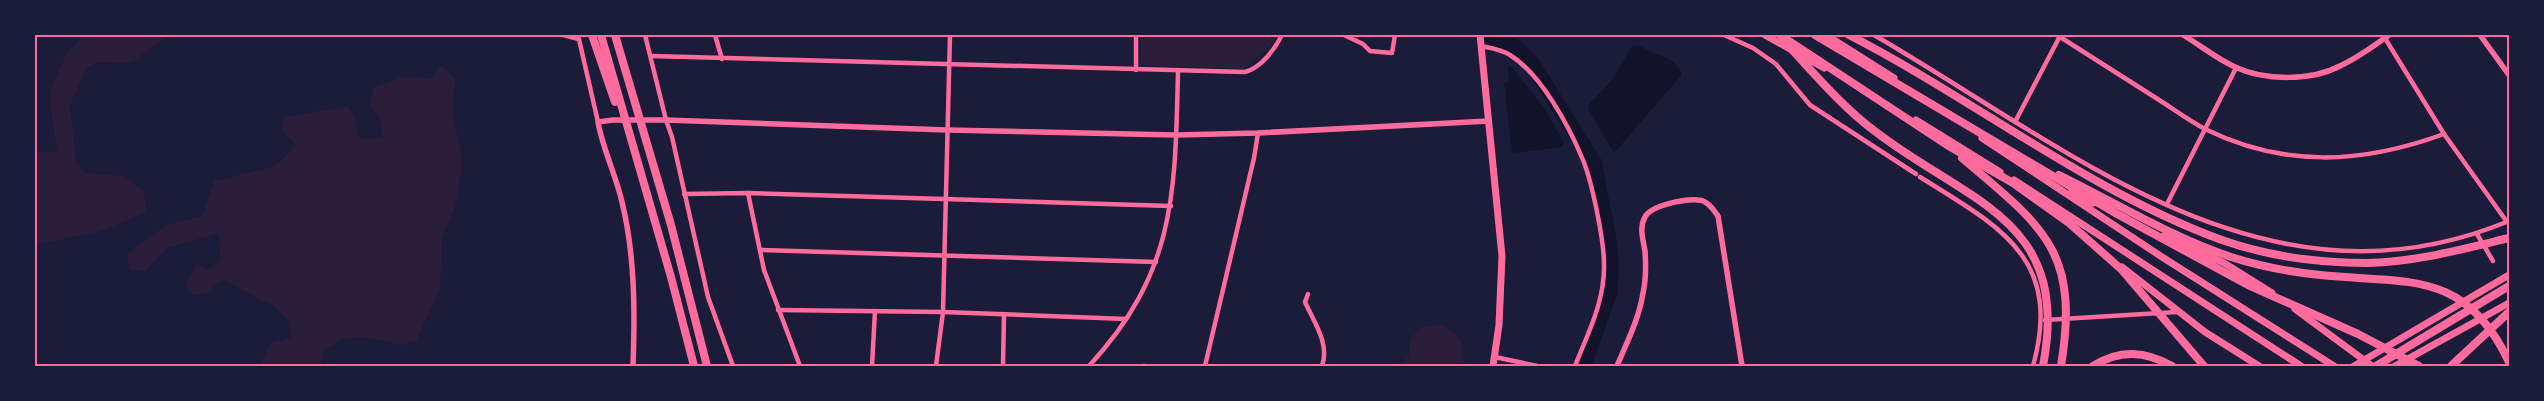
<svg xmlns="http://www.w3.org/2000/svg" width="2544" height="401" font-family="'Sofia Sans Condensed',sans-serif">
	<rect width="100%" height="100%" fill="#1b1b3a"/>
	<g fill="#2a1e3b">
		<path d="M84,35H167L132,63L99,62L87,67L70,105L76,162L86,173L124,176L144,192L146,212L101,231L35,245V152H57L49,93L67,53Z"/>
		<path d="M1141,35H1278L1273,44L1244,69L1143,65L1140,62Z"/>
		<path d="M441,66L455,78L453,118L463,160L455,207L442,238L440,289L416,341L401,345L366,337L343,339L324,351L320,366H259L271,343L291,337L288,320L273,306L224,280L217,283L206,294L194,295L185,286L197,263L206,270L220,261L219,233L167,248L145,271L130,270L127,254L166,225L202,216L214,181L276,166L296,145L281,131L283,117L347,106L355,118L360,139L382,137L381,121L370,104L373,88L402,77L431,78Z"/>
		<path d="M1441,325C1460,336 1466,344 1463,366H1401L1409,355L1410,339L1423,326Z"/>
	</g>
	<g fill="#12122b">
		<path d="M1637,45L1673,61L1681,71V76L1614,153L1588,109V105L1613,79L1632,46Z"/>
		<path d="M1508,66L1513,68L1544,108L1564,143L1562,147L1515,153L1512,150L1504,83L1509,82Z"/>
	</g>
	<g fill="none" stroke-linecap="round" stroke-linejoin="round">
		<path stroke="#12122b" stroke-width="16" d="M1484,35C1495,39 1507,42 1517,49C1523,52 1525,58 1531,62L1594,163L1608,238L1611,264L1609,293L1583,366"/>
		<g stroke="#ff6b9d" stroke-width="4.5">
			<path d="M563,35L579,39"/>
			<path d="M578,35L598,122"/>
			<path d="M645,35L666,120L672,137L708,297L733,366"/>
			<path d="M715,35L722,59"/>
			<path d="M1344,35L1363,44L1370,51L1392,53L1395,35"/>
			<path d="M1724,35L1753,48L1776,64L1810,105L1916,174"/>
			<path d="M1874,35C2072,150 2267,321 2509,221"/>
			<path d="M2057,35C2090,56 2123,77 2156,98C2172,108 2188,120 2205,129C2284,168 2362,164 2444,134"/>
			<path d="M2383,35L2444,134L2507,222"/>
			<path d="M1481,46C1491,48 1501,49 1510,55C1541,74 1569,126 1583,160C1592,182 1604,240 1604,264C1605,301 1588,333 1575,366"/>
			<path d="M651,56L1245,72C1261,68 1275,49 1282,35"/>
			<path d="M1136,70V35"/>
			<path d="M2015,122L2060,36"/>
			<path d="M1920,177C2000,227 2063,258 2033,366"/>
			<path d="M748,193L764,270L800,366"/>
			<path d="M684,194L748,193L1171,206"/>
			<path d="M2167,204L2236,68"/>
			<path d="M2477,234L2493,261"/>
			<path d="M760,250L1156,262"/>
			<path d="M1308,294L1305,302C1314,322 1330,344 1322,366"/>
			<path d="M778,310L943,312L1126,319"/>
			<path d="M2045,320L2177,312"/>
			<path d="M1495,357L1537,366"/>
			<path d="M872,366L875,311"/>
			<path d="M936,366L943,312L950,35"/>
			<path d="M1003,366L1004,314"/>
			<path d="M1089,366C1176,272 1175,193 1178,72"/>
			<path d="M1143,366H1145"/>
			<path d="M1205,366L1254,158L1258,133"/>
		</g>
		<g stroke="#ff6b9d" stroke-width="5.5">
			<path d="M2183,35C2200,45 2217,59 2235,67C2265,81 2311,81 2340,66C2357,58 2374,46 2389,35"/>
			<path d="M2480,35L2509,75"/>
			<path d="M633,366C635,312 635,255 622,202C616,175 603,150 598,122L613,120H666L947,130L1176,135L1258,133L1489,121"/>
			<path d="M1617,366C1627,342 1639,319 1643,293C1646,280 1646,265 1645,251C1643,239 1639,228 1645,217C1651,205 1685,199 1698,200C1707,200 1713,209 1718,216L1742,366"/>
		</g>
		<path stroke="#ff6b9d" stroke-width="7" d="M1480,35L1502,256L1499,325L1493,366"/>
		<g stroke="#ff6b9d" stroke-width="7">
			<path d="M1765,35L1824,68"/>
			<path d="M1826,35L1894,78"/>
			<path d="M1916,120L2000,172"/>
			<path d="M1982,138L2162,257L2334,366"/>
			<path d="M2014,180L2301,366"/>
			<path d="M2071,193L2093,203"/>
			<path d="M2164,236L2224,263L2272,293"/>
			<path d="M2122,267L2205,332L2259,366"/>
			<path d="M2295,309L2372,366"/>
			<path d="M2354,366L2509,275"/>
			<path d="M2395,366L2509,303"/>
		</g>
		<g stroke="#ff6b9d" stroke-width="8">
			<path d="M592,35L615,102"/>
			<path d="M601,35L671,277L694,366"/>
			<path d="M615,35L671,225L707,366"/>
			<path d="M1780,35L1947,145L2013,183L2069,223L2121,269L2204,366"/>
			<path d="M1815,35L2117,214L2248,285L2358,334L2419,366"/>
			<path d="M1849,35C1972,98 2089,191 2219,239C2266,256 2318,263 2368,263C2415,262 2463,249 2509,238"/>
			<path d="M1784,41C1813,72 1842,107 1876,132C1970,204 2071,219 2043,366"/>
			<path d="M1962,158C2043,227 2080,250 2061,366"/>
			<path d="M2059,175C2116,203 2171,237 2231,257C2259,266 2290,272 2320,275C2406,284 2465,268 2509,362"/>
			<path d="M2093,366C2120,349 2145,351 2172,366"/>
			<path d="M2376,366L2509,286"/>
			<path d="M2451,366L2509,312"/>
		</g>
	</g>
	<rect width="2544" height="401" fill="none" stroke="#1b1b3a" stroke-width="72"/>
	<rect x="36" y="36" width="2472" height="329" fill="none" stroke="#ff6b9d" stroke-width="2"/>
</svg>
